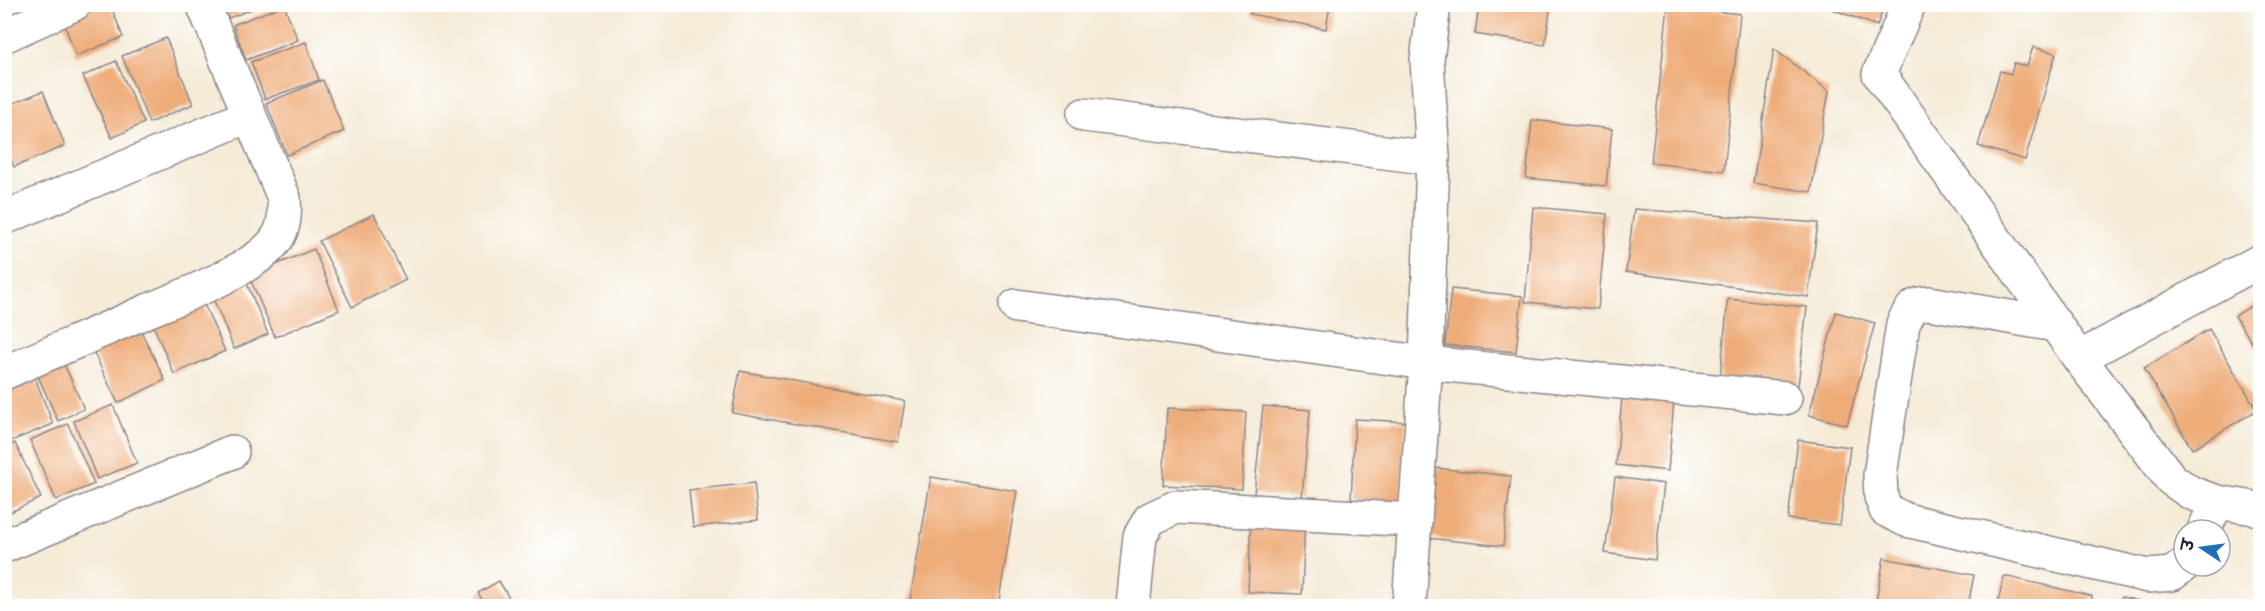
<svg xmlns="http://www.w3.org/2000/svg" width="2265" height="611" font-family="'Patrick Hand','Playpen Sans Deva',sans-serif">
	<rect width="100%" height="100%" fill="#fff"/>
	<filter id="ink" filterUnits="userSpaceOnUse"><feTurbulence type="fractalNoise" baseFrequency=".0167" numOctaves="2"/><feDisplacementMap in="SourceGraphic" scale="12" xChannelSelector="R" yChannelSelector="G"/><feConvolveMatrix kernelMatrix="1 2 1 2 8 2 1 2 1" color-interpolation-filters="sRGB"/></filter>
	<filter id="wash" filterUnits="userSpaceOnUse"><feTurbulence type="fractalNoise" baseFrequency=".008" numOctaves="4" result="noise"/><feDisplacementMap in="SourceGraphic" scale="24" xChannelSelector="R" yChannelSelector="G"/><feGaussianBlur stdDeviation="1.35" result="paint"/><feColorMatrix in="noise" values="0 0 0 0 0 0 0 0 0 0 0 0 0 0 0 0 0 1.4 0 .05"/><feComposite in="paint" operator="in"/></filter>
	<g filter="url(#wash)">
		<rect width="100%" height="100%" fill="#f5ebd7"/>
		<g id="blocks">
			<g fill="#eeac78">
				<path d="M90,4H110L123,37L76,56L61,15Z"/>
				<path d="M221,4H262L263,5L226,19Z"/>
				<path d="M1252,4H1330L1326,29L1250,14Z"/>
				<path d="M1479,4H1551L1545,45L1475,34Z"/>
				<path d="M1834,4H1885L1877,26L1832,9Z"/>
				<path d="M284,5L298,40L246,60L233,25Z"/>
				<path d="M1668,6L1740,14L1724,171L1651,163Z"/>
				<path d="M166,38L193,104L149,123L122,56Z"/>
				<path d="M306,42L319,80L265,99L251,62Z"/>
				<path d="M2033,47L2056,53L2025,160L1978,146L2000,71L2011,74L2014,63L2027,66Z"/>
				<path d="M1774,49L1829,91L1811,192L1753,183Z"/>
				<path d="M116,61L144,123L112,138L83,76Z"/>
				<path d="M323,80L344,131L287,155L266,103Z"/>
				<path d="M43,91L65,146L14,167L4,142V107Z"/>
				<path d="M1532,120L1612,129L1606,186L1526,178Z"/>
				<path d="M1533,207L1607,214L1598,309L1525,302Z"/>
				<path d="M1634,209L1818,223L1808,297L1626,272Z"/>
				<path d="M374,214L406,280L352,307L319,241Z"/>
				<path d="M314,249L339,310L275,337L249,276Z"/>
				<path d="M245,279L268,334L234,349L211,293Z"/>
				<path d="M1451,289L1522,296L1516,352L1445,345Z"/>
				<path d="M199,293L225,351L174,374L149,316Z"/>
				<path d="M1728,299L1807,307L1798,386L1720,378Z"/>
				<path d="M2260,300V356L2235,316Z"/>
				<path d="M1836,312L1875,323L1847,425L1809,415Z"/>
				<path d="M136,321L165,380L118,403L90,345Z"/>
				<path d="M2209,329L2257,410L2192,449L2144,368Z"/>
				<path d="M60,355L84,409L58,421L34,367Z"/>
				<path d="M32,370L53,424L4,444V381Z"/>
				<path d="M740,371L905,401L898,442L732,413Z"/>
				<path d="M1622,397L1674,401L1668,471L1616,465Z"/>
				<path d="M113,405L137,463L97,479L74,421Z"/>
				<path d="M1263,406L1310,410L1302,498L1254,494Z"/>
				<path d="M1167,408L1246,412L1242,489L1163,485Z"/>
				<path d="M1355,419L1406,422L1401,502L1351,500Z"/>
				<path d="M68,424L94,484L56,500L30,440Z"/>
				<path d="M1798,440L1850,447L1840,525L1788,519Z"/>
				<path d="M15,443L41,498L4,515V448Z"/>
				<path d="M1435,468L1511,476L1503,546L1428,538Z"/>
				<path d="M931,477L1017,491L998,606H909Z"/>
				<path d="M1615,477L1664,484L1655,560L1605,553Z"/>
				<path d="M754,483L758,520L693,527L689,490Z"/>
				<path d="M1251,516L1305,518L1302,594L1248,592Z"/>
				<path d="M1884,558L1974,575L1968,606H1875Z"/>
				<path d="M2004,576L2092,596L2090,606H1997Z"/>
				<path d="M499,581L514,606H486L478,593Z"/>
				<path d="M2122,597L2160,606H2119Z"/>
			</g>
		</g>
	</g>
	<g filter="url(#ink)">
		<use href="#blocks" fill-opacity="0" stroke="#8c8689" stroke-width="1.5"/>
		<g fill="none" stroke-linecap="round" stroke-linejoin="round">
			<defs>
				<g id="minor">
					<path d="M1909,4L1879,74L2079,358L2171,479L2191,493L2217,502L2260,509"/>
					<path d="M4,36L74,4"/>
					<path d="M1084,115L1433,158"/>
					<path d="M4,218L248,116"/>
					<path d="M1016,306L1426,363L1433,158L1427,60L1434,4"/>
					<path d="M2056,325L1929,303C1912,303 1910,310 1903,324L1880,475L1881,497L1886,510L1906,520L2148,576L2172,574L2184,565"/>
					<path d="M2079,358L2260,261"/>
					<path d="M4,373C52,352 100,332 147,311C180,297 255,269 275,241C285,228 285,214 284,198L203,4"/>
					<path d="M2204,530L2217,502"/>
					<path d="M4,546L232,452"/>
					<path d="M1133,606L1140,536L1150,519L1176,507L1415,520L1426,363L1785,398"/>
					<path d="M1409,606L1415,520"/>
				</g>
			</defs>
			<use href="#minor" stroke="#8c8689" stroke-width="36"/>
			<use href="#minor" stroke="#fff" stroke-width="33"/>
		</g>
	</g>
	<rect width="2265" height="611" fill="none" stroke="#fff" stroke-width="24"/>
	<g transform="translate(2202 548) rotate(283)"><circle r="28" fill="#ffffff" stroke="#a7a7b1" stroke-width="1.5"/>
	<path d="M0-4.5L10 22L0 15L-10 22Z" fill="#1f6fb2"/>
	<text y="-9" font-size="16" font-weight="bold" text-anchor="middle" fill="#22223b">उ</text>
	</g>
</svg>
